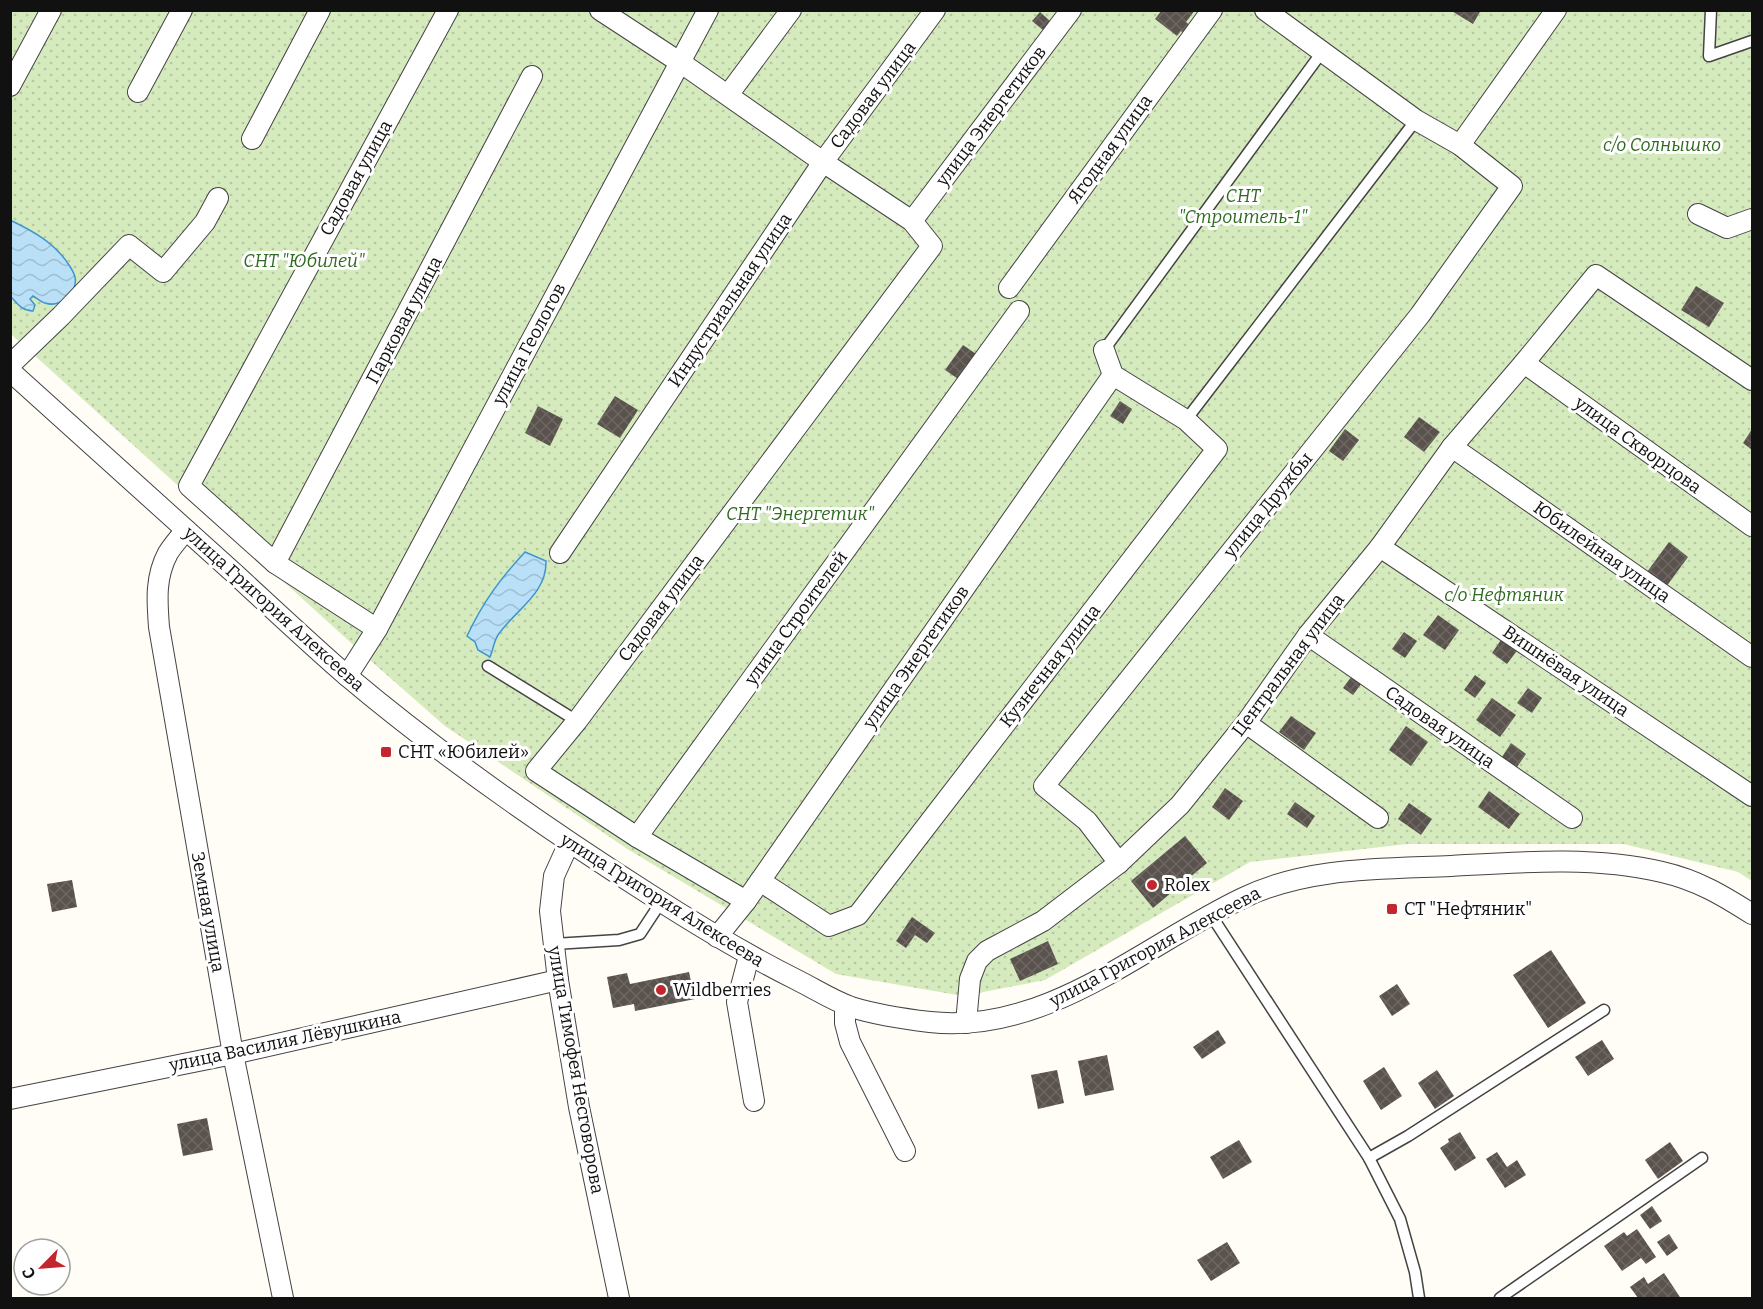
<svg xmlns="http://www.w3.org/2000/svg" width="1763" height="1309" font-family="Bitter,serif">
	<defs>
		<pattern id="garden-dots" width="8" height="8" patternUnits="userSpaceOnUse" patternTransform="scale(1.5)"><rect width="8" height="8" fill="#d5ebbd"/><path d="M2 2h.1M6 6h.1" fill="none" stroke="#b6c8a1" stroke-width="1.8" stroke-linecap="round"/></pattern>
		<pattern id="water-waves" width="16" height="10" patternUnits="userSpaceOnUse" patternTransform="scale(1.5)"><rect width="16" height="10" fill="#b9e0f7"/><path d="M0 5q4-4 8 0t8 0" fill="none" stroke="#9ebfd3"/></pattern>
		<pattern id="building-cross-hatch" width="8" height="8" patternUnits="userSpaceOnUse" patternTransform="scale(1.5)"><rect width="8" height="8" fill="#5a524d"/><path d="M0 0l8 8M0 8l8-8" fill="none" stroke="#6d6662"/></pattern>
	</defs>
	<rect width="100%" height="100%" fill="#fffdf5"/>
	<path fill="url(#garden-dots)" d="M10,11H1752V881L1738,872L1624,844H1407L1250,862L1045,980L963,996L836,974L629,850L445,726L371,661L11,334Z"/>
	<g fill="url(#water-waves)" stroke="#3f96cf" stroke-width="1.5">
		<path d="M10,220C33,231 55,243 69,265C71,268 74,273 75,277C78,293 60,308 45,303C41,302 37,298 33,296L30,299L35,305L33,311C22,311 18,304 11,297Z"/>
		<path d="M525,552L546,561C547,594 515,610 498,635C494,641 493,650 490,657L478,650L475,642L467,636C483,602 500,579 525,552Z"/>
	</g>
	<g fill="url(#building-cross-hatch)">
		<path d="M1162,10H1195L1186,22L1190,25L1183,33L1181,31L1177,36L1155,19Z"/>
		<path d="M1450,10H1481L1473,24Z"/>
		<path d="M1040,12L1050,21L1043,30L1032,21Z"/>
		<path d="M1696,286L1724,303L1709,327L1681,310Z"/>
		<path d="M963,345L982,358L964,383L945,370Z"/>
		<path d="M615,396L638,410L620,438L597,424Z"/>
		<path d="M1120,401L1132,409L1123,424L1110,416Z"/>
		<path d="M538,406L563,419L550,446L525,433Z"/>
		<path d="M1419,417L1440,432L1424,452L1404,437Z"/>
		<path d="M1345,429L1359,440L1343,461L1329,451Z"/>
		<path d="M1752,429V450L1743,443Z"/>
		<path d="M1669,542L1688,557L1666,587L1647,572Z"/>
		<path d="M1438,615L1459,630L1445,650L1423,635Z"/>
		<path d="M1404,632L1417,641L1405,658L1392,649Z"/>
		<path d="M1503,637L1519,648L1507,664L1492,653Z"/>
		<path d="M1354,673L1364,680L1353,695L1343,688Z"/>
		<path d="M1475,675L1486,683L1475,698L1464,690Z"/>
		<path d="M1528,688L1542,698L1532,713L1517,703Z"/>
		<path d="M1492,698L1516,715L1500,737L1476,720Z"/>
		<path d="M1291,716L1316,733L1304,750L1279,732Z"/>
		<path d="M1406,726L1428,742L1411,766L1389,750Z"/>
		<path d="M1511,743L1526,754L1517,767L1502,757Z"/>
		<path d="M1225,788L1243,801L1229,820L1212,807Z"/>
		<path d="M1489,791L1520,814L1509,829L1478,807Z"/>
		<path d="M1295,802L1315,816L1307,828L1287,814Z"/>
		<path d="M1409,803L1432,819L1421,835L1398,819Z"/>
		<path d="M1185,836L1207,863L1153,908L1131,881Z"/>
		<path d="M72,880L77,907L52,912L47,884Z"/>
		<path d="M912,917L935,933L927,943L915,935L906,948L896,941Z"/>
		<path d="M1048,941L1058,964L1020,981L1010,959Z"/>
		<path d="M1551,950L1586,1003L1548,1028L1513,975Z"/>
		<path d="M689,972L695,999L635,1011L634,1004L613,1008L607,977L627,973L630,984Z"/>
		<path d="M1397,984L1410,1004L1392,1016L1379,996Z"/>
		<path d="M1218,1030L1226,1043L1202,1059L1193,1047Z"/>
		<path d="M1602,1040L1614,1059L1588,1076L1575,1057Z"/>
		<path d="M1107,1055L1114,1090L1085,1096L1078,1061Z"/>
		<path d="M1384,1067L1402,1096L1381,1110L1363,1081Z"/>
		<path d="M1057,1070L1064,1103L1038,1109L1031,1075Z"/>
		<path d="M1437,1070L1454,1096L1435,1109L1418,1083Z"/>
		<path d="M207,1118L213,1150L183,1156L177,1124Z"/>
		<path d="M1460,1132L1476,1158L1455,1171L1440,1148L1449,1142L1448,1139Z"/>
		<path d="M1239,1140L1252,1162L1223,1179L1210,1157Z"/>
		<path d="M1670,1142L1683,1161L1658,1179L1645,1160Z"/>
		<path d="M1497,1152L1507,1167L1517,1160L1526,1175L1505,1188L1486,1159Z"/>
		<path d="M1652,1206L1662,1221L1650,1229L1640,1215Z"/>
		<path d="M1637,1229L1656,1257L1646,1264L1641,1258L1622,1271L1604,1246L1624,1232L1627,1236Z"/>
		<path d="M1669,1234L1678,1248L1667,1256L1657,1242Z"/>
		<path d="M1227,1242L1240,1263L1211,1281L1197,1260Z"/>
		<path d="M1664,1273L1680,1297L1678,1298H1638L1630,1287L1644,1277L1648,1284Z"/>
	</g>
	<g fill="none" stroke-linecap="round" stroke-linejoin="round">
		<defs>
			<g id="lane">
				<path d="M1711,10L1709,56L1752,41"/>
				<path d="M1104,350L1322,52"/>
				<path d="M1186,420L1416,120"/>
				<path d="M488,666L577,721"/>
				<path d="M1211,915L1369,1158L1400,1219L1415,1272L1419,1298"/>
				<path d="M554,944L619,940L640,934L661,902"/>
				<path d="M1369,1158L1408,1136L1604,1010"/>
				<path d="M1500,1298L1702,1158"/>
			</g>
			<g id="street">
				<path d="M600,10L687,67L823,162L935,10"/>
				<path d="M10,86L51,10"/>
				<path d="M138,92L182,10"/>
				<path d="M728,95L791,10"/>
				<path d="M252,139L320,10"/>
				<path d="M1460,145L1556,10"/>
				<path d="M1698,214L1727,228L1752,219"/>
				<path d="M912,221L1071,10"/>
				<path d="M1009,288L1212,10"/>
				<path d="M1524,363L1752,526"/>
				<path d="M10,365L61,316L129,245L163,272L205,222L218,198"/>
				<path d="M10,371C85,439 160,507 235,574C272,608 309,643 347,676C442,756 544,827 649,894C697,925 745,954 797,980C815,989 832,1000 851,1007C877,1015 904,1019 930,1022C1047,1035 1144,945 1243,898C1306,867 1382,869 1451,866C1520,862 1594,856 1662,872C1697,880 1722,895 1752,914"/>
				<path d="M1452,447L1752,657"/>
				<path d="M186,530C180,537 173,545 168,553C155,577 157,601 159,627L233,1054L283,1298"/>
				<path d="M1380,547L1752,796"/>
				<path d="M560,553L823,162L912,221L932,246L577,721L536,771L637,837L746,901"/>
				<path d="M275,563L532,76"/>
				<path d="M377,629L275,563L189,486L448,10"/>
				<path d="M1308,635L1572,818"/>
				<path d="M347,676L377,629L708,10"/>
				<path d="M1246,723L1378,818"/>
				<path d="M637,837L1019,311"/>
				<path d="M569,843L554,876L550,911L558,980L579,1107L619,1298"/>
				<path d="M1119,863L1087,821L1044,786L1420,315L1512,186L1460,145L1416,120L1265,10"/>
				<path d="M760,881L829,926L858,915L1217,449L1186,420L1113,375L1104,350"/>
				<path d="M717,937L746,901L1113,375"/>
				<path d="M749,956L737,1002L754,1101"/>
				<path d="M845,1005V1023L850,1042L905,1151"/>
				<path d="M966,1023L970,979L977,961L987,951L1043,921L1119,863L1180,805L1246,723L1308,635L1380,547L1452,447L1524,363L1596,275L1752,380"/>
				<path d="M10,1099L233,1054L558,980"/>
			</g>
		</defs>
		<use href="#lane" stroke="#444" stroke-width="13"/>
		<use href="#street" stroke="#444" stroke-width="22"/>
		<use href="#lane" stroke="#fff" stroke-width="10"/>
		<use href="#street" stroke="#fff" stroke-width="20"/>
	</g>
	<g fill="#c4262e" stroke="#fff" stroke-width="2">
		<rect x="380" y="746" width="12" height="12" rx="3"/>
		<circle cx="1152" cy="885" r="6"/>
		<rect x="1386" y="903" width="12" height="12" rx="3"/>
		<circle cx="661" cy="990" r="6"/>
	</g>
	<g text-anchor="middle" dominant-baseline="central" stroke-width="6" stroke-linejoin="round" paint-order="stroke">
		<g font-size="18" fill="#111" stroke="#fff">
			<text transform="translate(873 95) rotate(-53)">Садовая улица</text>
			<text transform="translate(991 116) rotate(-53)">улица Энергетиков</text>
			<text transform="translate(1110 149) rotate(-54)">Ягодная улица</text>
			<text transform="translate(356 178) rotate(-61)">Садовая улица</text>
			<text transform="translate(730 300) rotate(-56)">Индустриальная улица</text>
			<text transform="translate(404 320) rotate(-62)">Парковая улица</text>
			<text transform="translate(529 344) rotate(-62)">улица Геологов</text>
			<text transform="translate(1638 445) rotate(36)">улица Скворцова</text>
			<text transform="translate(1268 505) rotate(-51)">улица Дружбы</text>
			<text transform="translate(1602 552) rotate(35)">Юбилейная улица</text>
			<text transform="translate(661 608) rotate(-53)">Садовая улица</text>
			<text transform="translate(274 609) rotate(42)">улица Григория Алексеева</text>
			<text transform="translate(796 618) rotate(-54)">улица Строителей</text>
			<text transform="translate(916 657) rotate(-55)">улица Энергетиков</text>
			<text transform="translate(1288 665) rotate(-53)">Центральная улица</text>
			<text transform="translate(1050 666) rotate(-52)">Кузнечная улица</text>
			<text transform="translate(1566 671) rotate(34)">Вишнёвая улица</text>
			<text transform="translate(1440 727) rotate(35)">Садовая улица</text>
			<text transform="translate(662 900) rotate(32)">улица Григория Алексеева</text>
			<text transform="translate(208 912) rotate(80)">Земная улица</text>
			<text transform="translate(1155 947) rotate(-28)">улица Григория Алексеева</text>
			<text transform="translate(285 1041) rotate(-12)">улица Василия Лёвушкина</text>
			<text transform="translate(576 1070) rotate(80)">улица Тимофея Несговорова</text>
		</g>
		<g font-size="18" font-style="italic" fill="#2f6b1f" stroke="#fff">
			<text x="1662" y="145">с/о Солнышко</text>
			<text x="1243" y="196">СНТ<tspan x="1243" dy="21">"Строитель-1"</tspan></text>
			<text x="304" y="261">СНТ "Юбилей"</text>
			<text x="800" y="514">СНТ "Энергетик"</text>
			<text x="1504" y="595">с/о Нефтяник</text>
		</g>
		<g font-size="18" fill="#111" stroke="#fff" text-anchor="start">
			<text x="398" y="752">СНТ «Юбилей»</text>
			<text x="1164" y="885">Rolex</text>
			<text x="1404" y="909">СТ "Нефтяник"</text>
			<text x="673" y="990">Wildberries</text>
		</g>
	</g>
	<rect width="1763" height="1309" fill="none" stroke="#111111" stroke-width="24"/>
	<g transform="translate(42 1267) rotate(245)"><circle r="28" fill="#ffffff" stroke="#a0a0a0" stroke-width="1.5"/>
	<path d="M0-4.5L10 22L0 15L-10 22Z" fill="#c4262e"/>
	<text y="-9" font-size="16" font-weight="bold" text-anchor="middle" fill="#111111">С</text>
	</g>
</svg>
